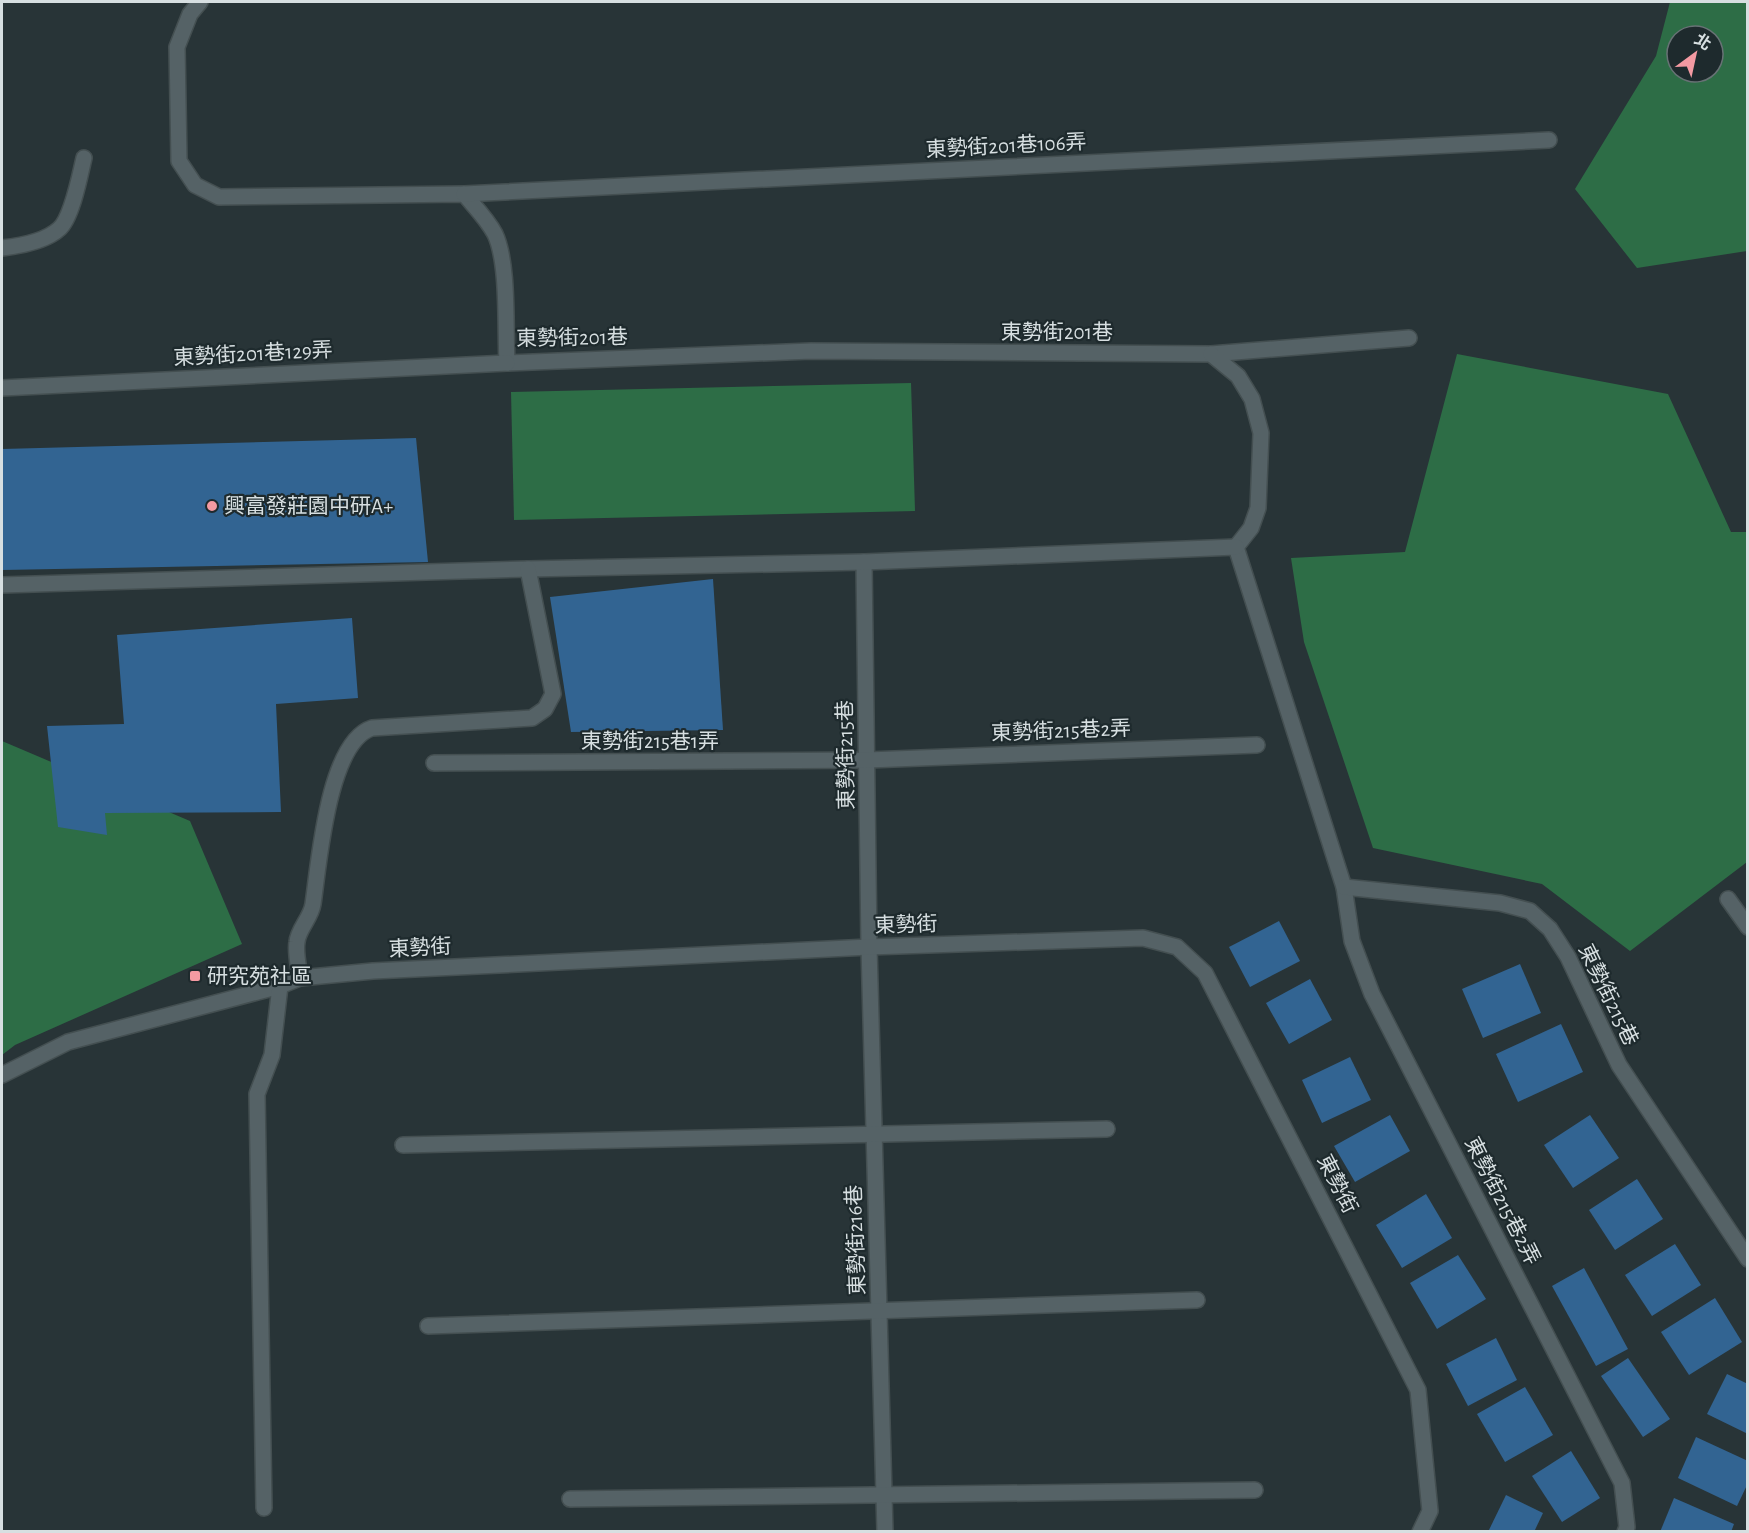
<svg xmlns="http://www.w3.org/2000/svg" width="1749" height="1533" font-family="'Alegreya Sans','Noto Sans TC',sans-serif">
	<rect width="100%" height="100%" fill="#283437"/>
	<g fill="#2d6d46" fill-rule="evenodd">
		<path d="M1670,2H1747V251L1637,268L1575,189L1656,56ZM1677,36H1713V72H1677Z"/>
		<path d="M1457,354L1668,394L1731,532H1747V862L1630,951L1542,884L1373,848L1304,642L1291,558L1405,552Z"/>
		<path d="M911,383L915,511L514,520L511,392Z"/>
		<path d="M2,741L190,821L242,944L15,1045L2,1055Z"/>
	</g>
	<g fill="#326492">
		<path d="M416,438L428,562L2,570V449Z"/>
		<path d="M713,579L723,730L571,732L550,597Z"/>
		<path d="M352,618L358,698L276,704L281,812L105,813L107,835L58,827L47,726L124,724L117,635Z"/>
		<path d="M1279,921L1300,961L1250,987L1229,947Z"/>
		<path d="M1520,964L1541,1013L1483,1038L1462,989Z"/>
		<path d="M1310,979L1332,1020L1289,1044L1266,1003Z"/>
		<path d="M1561,1024L1583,1072L1518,1102L1496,1054Z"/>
		<path d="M1350,1057L1371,1100L1322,1123L1302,1080Z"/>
		<path d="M1390,1115L1410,1151L1355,1182L1334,1146Z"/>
		<path d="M1590,1115L1619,1158L1573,1188L1544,1145Z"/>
		<path d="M1637,1179L1663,1219L1615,1250L1589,1210Z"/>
		<path d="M1426,1194L1452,1238L1402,1268L1376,1225Z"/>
		<path d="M1675,1244L1701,1285L1652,1316L1625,1275Z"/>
		<path d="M1458,1255L1486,1299L1437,1329L1410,1283Z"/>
		<path d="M1584,1268L1628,1349L1596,1366L1552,1286Z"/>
		<path d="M1715,1298L1742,1342L1689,1375L1661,1332Z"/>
		<path d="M1496,1338L1517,1380L1468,1406L1446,1364Z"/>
		<path d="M1628,1358L1670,1419L1643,1437L1601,1376Z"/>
		<path d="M1727,1374L1748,1384V1434L1707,1414Z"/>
		<path d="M1525,1387L1553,1435L1505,1462L1477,1414Z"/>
		<path d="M1696,1437L1748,1461V1483L1737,1506L1678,1478Z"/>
		<path d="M1571,1451L1600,1498L1562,1522L1532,1476Z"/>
		<path d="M1506,1495L1543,1513L1534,1532H1488Z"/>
		<path d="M1674,1498L1734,1524L1731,1532H1660Z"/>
	</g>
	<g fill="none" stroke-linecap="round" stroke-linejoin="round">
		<defs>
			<g id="minor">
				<path d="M200,2L190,14L177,47L179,161L195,185L219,197L464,194C475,207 487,219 495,234C509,264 505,328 507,363L811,351L1211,354L1409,338"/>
				<path d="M464,194L1549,140"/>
				<path d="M2,248C19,246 46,241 59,229C72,218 80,175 84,158"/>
				<path d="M1211,354L1238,376L1252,399L1261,433L1258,508L1251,528L1236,547"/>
				<path d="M2,388L507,363"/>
				<path d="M1236,547L1344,887L1352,941L1372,994L1622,1483L1627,1527L1625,1532"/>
				<path d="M864,562L869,947L885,1532"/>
				<path d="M2,585L528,569L864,562L1236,547"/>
				<path d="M434,763L868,760L1257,745"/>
				<path d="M1344,887L1500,903L1530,911L1550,929L1568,957L1619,1065L1748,1259"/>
				<path d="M1728,899L1748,927"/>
				<path d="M300,978C299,967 295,953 297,942C298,929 311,918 313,904C319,863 328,742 372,728L532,718L545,709L553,694L528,569"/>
				<path d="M2,1075L68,1042L280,986L300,978L373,971L869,947L1143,938L1177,947L1205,973L1418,1390L1430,1511L1420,1532"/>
				<path d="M403,1145L1107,1129"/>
				<path d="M428,1326L1197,1300"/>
				<path d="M570,1499L1255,1490"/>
				<path d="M264,1508L257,1094L272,1055L280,986"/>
			</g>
		</defs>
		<use href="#minor" stroke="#444f51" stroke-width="18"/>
		<use href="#minor" stroke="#556266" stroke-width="15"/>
	</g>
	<g fill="#f49aa2" stroke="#1e2a2d" stroke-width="2">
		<circle cx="212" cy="506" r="6"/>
		<rect x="189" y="970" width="12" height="12" rx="3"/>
	</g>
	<g text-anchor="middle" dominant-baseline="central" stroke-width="4.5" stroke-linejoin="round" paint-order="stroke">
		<g font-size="21" fill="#d7dfe1" stroke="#1e2a2d">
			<text transform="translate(1006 146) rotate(-3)">東勢街201巷106弄</text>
			<text x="1057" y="332">東勢街201巷</text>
			<text transform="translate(572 338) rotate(-1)">東勢街201巷</text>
			<text transform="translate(253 354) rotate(-3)">東勢街201巷129弄</text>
			<text transform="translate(1061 731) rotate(-2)">東勢街215巷2弄</text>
			<text x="650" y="741">東勢街215巷1弄</text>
			<text transform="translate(846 755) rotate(-91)">東勢街215巷</text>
			<text transform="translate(906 925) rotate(-2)">東勢街</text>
			<text transform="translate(420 948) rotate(-3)">東勢街</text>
			<text transform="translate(1608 995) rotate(64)">東勢街215巷</text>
			<text transform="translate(1337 1184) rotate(63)">東勢街</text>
			<text transform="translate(1502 1201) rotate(63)">東勢街215巷2弄</text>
			<text transform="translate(856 1240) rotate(-92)">東勢街216巷</text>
		</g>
		<g font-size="21" fill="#d7dfe1" stroke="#1e2a2d" text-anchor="start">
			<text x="224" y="506">興富發莊園中研A+</text>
			<text x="207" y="976">研究苑社區</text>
		</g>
	</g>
	<rect width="1749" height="1533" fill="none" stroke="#d7dfe1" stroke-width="6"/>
	<g transform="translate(1695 54) rotate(33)"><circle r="28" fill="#1e2a2d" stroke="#687275" stroke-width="1.5"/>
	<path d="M0-4.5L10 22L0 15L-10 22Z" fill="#f49aa2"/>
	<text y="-9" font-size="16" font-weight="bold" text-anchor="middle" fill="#d7dfe1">北</text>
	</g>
</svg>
